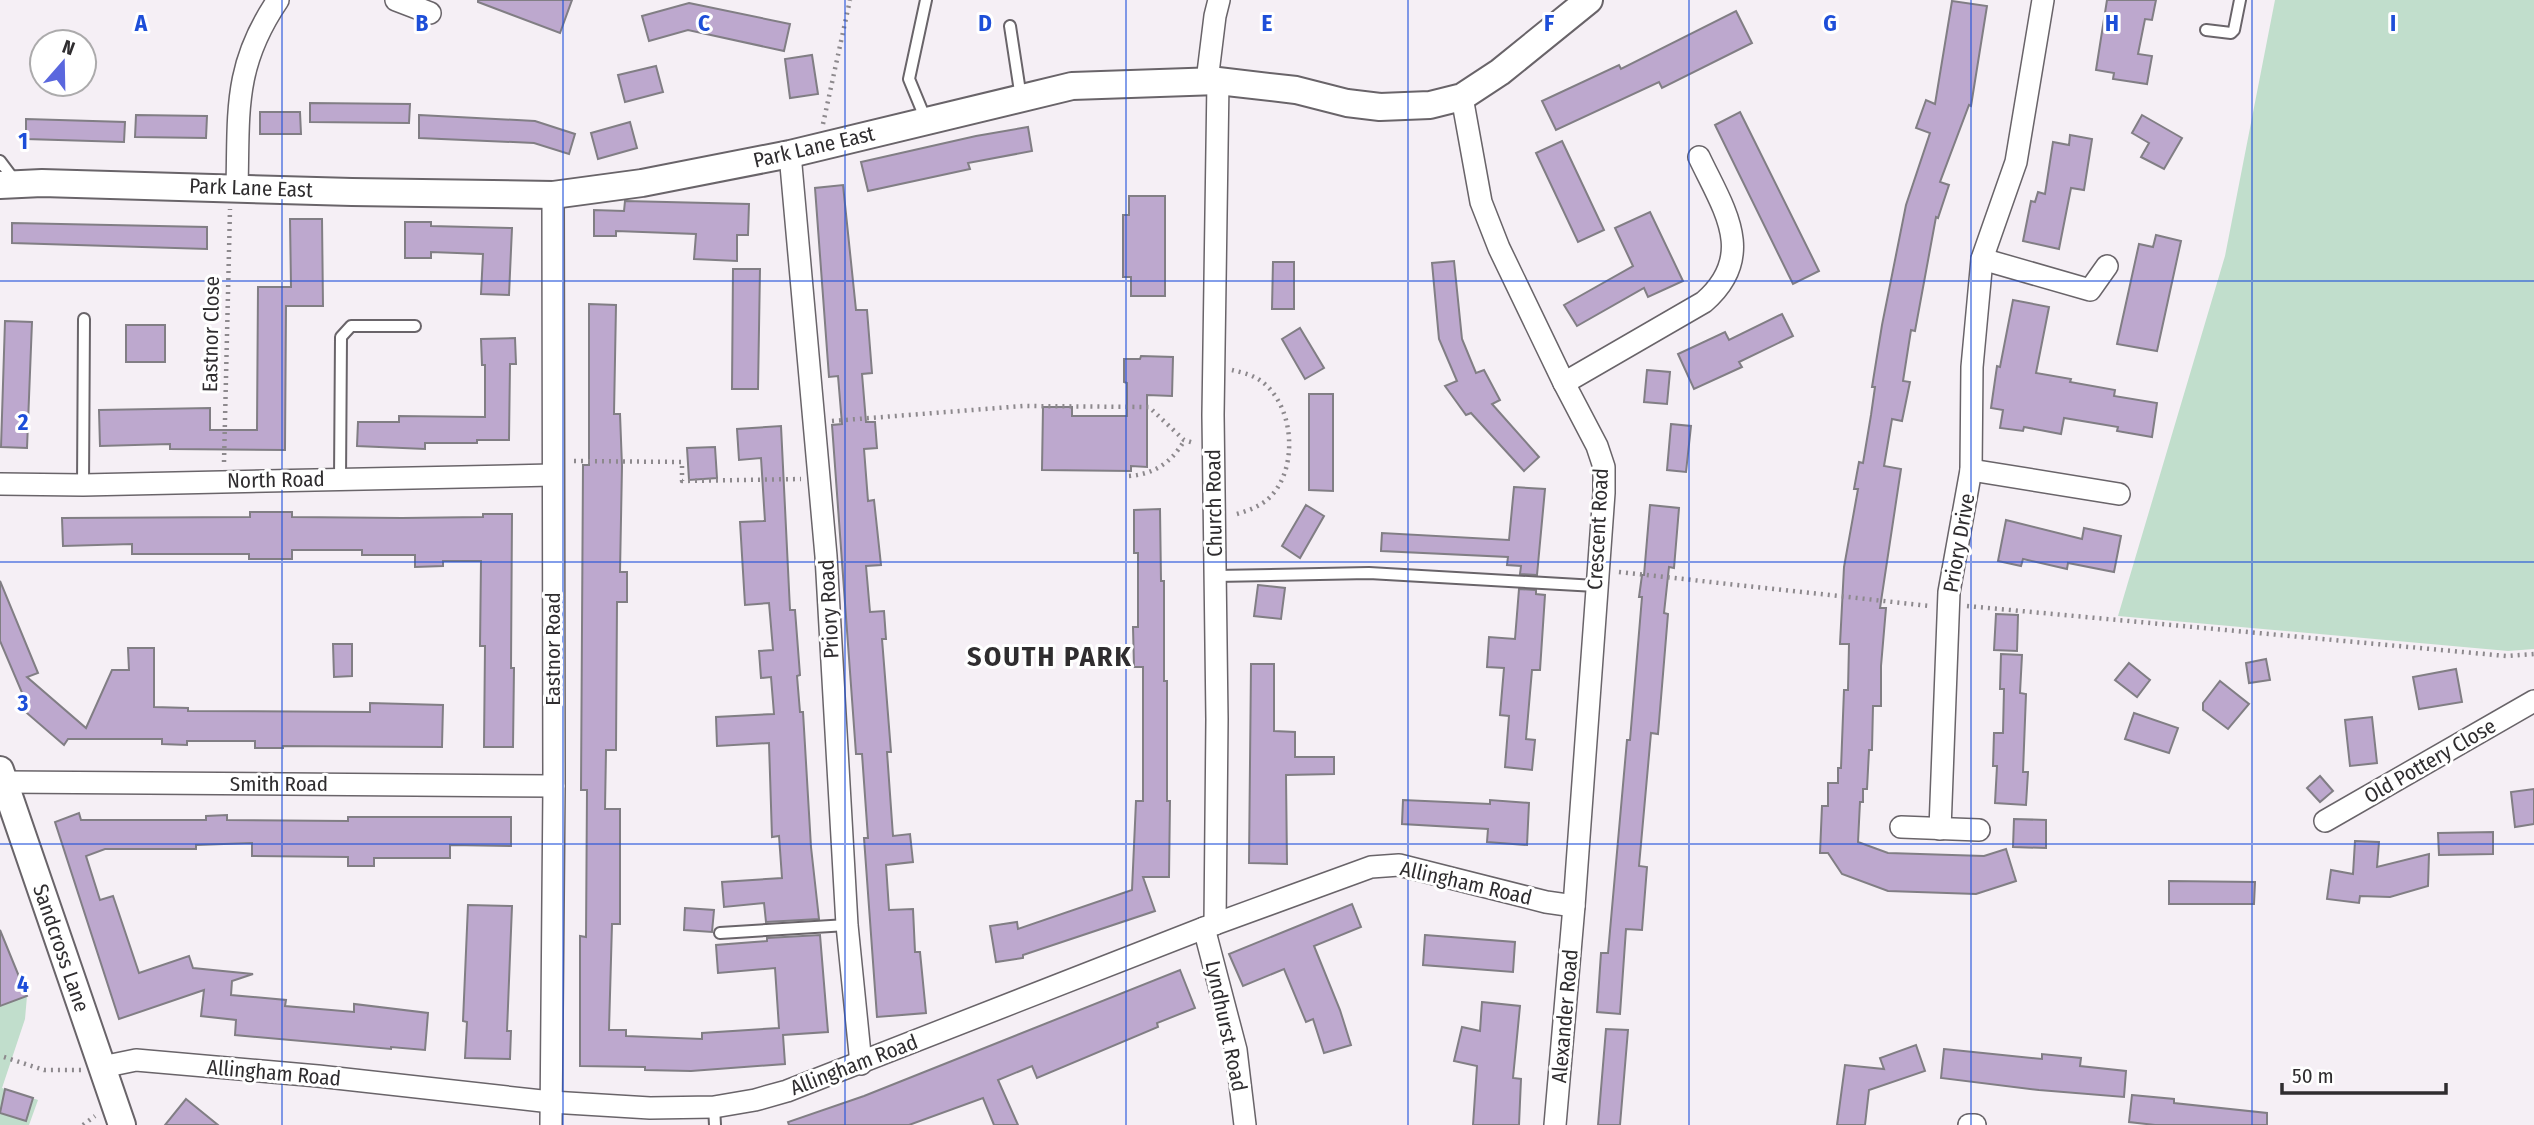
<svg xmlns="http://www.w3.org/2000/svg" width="2534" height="1125" font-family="'Fira Sans Condensed',sans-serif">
	<rect width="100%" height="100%" fill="#f5eff5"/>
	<g fill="#c1decc">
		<path d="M2275,0H2534V649L2508,651L2118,616L2225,256Z"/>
		<path d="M27,996L25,1019L2,1088L38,1100L29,1125H0V1006Z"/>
	</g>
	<g fill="#bda8ce" stroke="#817e84" stroke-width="2">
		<path d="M478,0H572L560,33L478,2Z"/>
		<path d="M2107,0H2156L2152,20L2145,19L2138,54L2152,56L2147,84L2113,79L2114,73L2096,70Z"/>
		<path d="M1952,1L1987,6L1971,106L1969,105L1940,182L1949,185L1938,218L1936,217L1915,331L1911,330L1903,381L1910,382L1902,421L1892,419L1884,466L1901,469L1880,608H1886L1881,666V706H1873L1872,750H1869L1867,789H1863V802H1860L1858,842L1888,853L1984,856L2006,849L2016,881L1976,894L1888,891L1842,874L1828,853H1820L1822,806H1828V783H1838V768H1841L1844,690H1848L1849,644H1840L1844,567L1858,489H1854L1859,462L1863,463L1871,415L1875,387H1872L1882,325L1906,205L1930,133L1916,128L1926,100L1935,104Z"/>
		<path d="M689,3L790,24L784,51L688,30L649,41L642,16Z"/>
		<path d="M1736,11L1752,43L1662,88L1659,82L1556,130L1542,101L1619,65L1621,69Z"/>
		<path d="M812,55L818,94L790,98L785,59Z"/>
		<path d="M656,66L663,92L625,102L618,75Z"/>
		<path d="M310,103L410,104L409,123L310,122Z"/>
		<path d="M260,112H300L301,134H260Z"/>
		<path d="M1740,112L1819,271L1793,284L1715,125Z"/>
		<path d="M136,115L207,116L206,138L135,137Z"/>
		<path d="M419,115L535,121L575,134L569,154L534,143L419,138Z"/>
		<path d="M2142,115L2182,138L2164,169L2141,157L2149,143L2132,133Z"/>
		<path d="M26,119L125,122L124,142L26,139Z"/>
		<path d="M630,122L637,148L598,159L591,133Z"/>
		<path d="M1028,127L1032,151L968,163L970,169L868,191L861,162L976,136Z"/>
		<path d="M2070,135L2092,139L2084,190L2071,188L2059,249L2023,241L2031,201L2035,202L2038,192L2045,194L2053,142L2069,145Z"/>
		<path d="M1562,141L1604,230L1578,242L1536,153Z"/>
		<path d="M843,185L856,310H867L872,373L862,374L866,422H875L877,448L864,449L868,501L874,500L881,565L866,566L870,612L884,611L886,639H882L891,752H887L893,836L910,834L913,862L886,865L889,910L913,909L915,952H920L926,1013L877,1017L864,838H868L862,754H856L832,425L842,424L838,376L829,377L815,188Z"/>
		<path d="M1129,196H1165V296H1131V277H1123V215H1129Z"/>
		<path d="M625,201L749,204L748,235H737V261L694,259L696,234L616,231V236H594V210L624,211Z"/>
		<path d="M1650,212L1683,281L1648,297L1644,288L1577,326L1564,305L1633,266L1615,228Z"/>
		<path d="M290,219H322L323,306H286L285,450L170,449V444L100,446L99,410L210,408V430H257L258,287H291Z"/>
		<path d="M405,222H431V226L512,228L509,295L481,294L483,254L431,252V258H405Z"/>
		<path d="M12,223L207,227V249L12,243Z"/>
		<path d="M2156,235L2181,241L2157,351L2117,344L2139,244L2153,247Z"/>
		<path d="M1454,261L1462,339L1476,373L1484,370L1500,400L1492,404L1539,457L1524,471L1471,413L1466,415L1445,386L1457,381L1439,339L1432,263Z"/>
		<path d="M1273,262H1294V309H1272Z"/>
		<path d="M733,269H760L758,389H732Z"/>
		<path d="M2013,300L2049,307L2036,373L2071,379L2070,382L2115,390L2114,396L2157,403L2152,437L2117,431L2118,427L2064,418L2061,434L2024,427L2023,431L2000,428L2003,410L1991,408L1997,366L2000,367Z"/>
		<path d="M589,304L616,305L614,414H620L622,466L620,572H627V602H617L616,750H606L605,809H620V924H612L609,1030H626V1036L702,1039V1033L779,1028L775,968L718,973L716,945L767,941V938L820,935L828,1032L783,1035L785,1064L691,1071L645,1070V1067L580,1066V936L586,937L587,790H581L583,465H589Z"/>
		<path d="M1782,314L1793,336L1739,362L1742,367L1694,389L1678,354L1725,332L1729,340Z"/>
		<path d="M5,321L32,322L27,448L1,447Z"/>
		<rect x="126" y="325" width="39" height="37"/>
		<path d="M1300,328L1324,368L1305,379L1282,339Z"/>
		<path d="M515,338L516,364H510L509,440H477V443H425V449L357,446L358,422H399V416L485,417V365H482L481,339Z"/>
		<path d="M1141,356L1173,357L1172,396L1147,395V467L1131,466V471L1042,470L1043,407H1072V416H1127V383L1124,382V359H1140Z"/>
		<path d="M1647,370L1670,372L1667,404L1644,402Z"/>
		<path d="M1309,394H1333V491L1309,490Z"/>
		<path d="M1671,424L1691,426L1686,472L1667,470Z"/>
		<path d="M781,426L790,610H795L800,675L797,676L800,712H803L811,847L819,919L766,922L764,903L724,907L722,882L782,878L779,836L772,837L769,743L717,746L716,717L774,714L771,677L761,678L759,651L773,650L769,603L745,605L740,522L765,521L761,458L739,460L737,429Z"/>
		<path d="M715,447L717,478L689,480L687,448Z"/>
		<path d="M1514,487L1545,489L1537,575L1520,574L1521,566L1507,565L1508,557L1381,551L1382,533L1509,540Z"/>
		<path d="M1306,505L1324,516L1300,558L1282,546Z"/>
		<path d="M1650,505L1679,508L1674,568L1669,567L1664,613L1668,614L1658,734L1651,733L1639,866L1647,867L1642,930L1626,929L1620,1014L1597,1012L1601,953H1608L1627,740H1630L1642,597H1639L1642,575H1644Z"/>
		<path d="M1160,509L1161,581H1164V681H1167V801H1170L1169,877H1143L1155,911L1023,955V958L996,962L990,926L1017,922L1018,929L1132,890L1136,801H1143V667H1134L1133,627H1138V553H1134V510Z"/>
		<path d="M250,512H292V517L402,518L483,517V514H512L511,668H514L513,747H484L485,646H480L481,561H443V566L415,567V555H362V550H292V559H249V554H132V544L63,546L62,518L250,517Z"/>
		<path d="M2006,520L2082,539L2084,528L2121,536L2114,572L2068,563L2067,569L2023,559L2021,566L1998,561Z"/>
		<path d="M0,581L38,673L27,677L86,728L112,670H129L128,648H154V707L188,708V711L370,712V703L443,705L442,747L283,746V748H255V741H187V745L162,744V739H68L64,745L21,708L26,702L0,641Z"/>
		<path d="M1258,585L1285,588L1281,619L1254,616Z"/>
		<path d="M1519,589L1536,590V594L1545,595L1540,670H1532L1526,739L1535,740L1532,770L1505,767L1509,716L1500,715L1504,668L1487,667L1489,637L1515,639Z"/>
		<path d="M1996,614L2018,615L2017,651L1994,650Z"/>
		<path d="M333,644H352V676L334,677Z"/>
		<path d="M2001,654L2022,655L2020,693L2026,694L2023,772H2028L2026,805L1995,803L1997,766H1993L1994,733H2003L2004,689H2000Z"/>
		<path d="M2266,659L2270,680L2249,683L2246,663Z"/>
		<path d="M2129,663L2150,680L2137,697L2115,680Z"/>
		<path d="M1251,664H1274V731L1295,732V757H1334V774L1286,775L1287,864L1249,863Z"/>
		<path d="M2456,669L2462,702L2419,709L2413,677Z"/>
		<path d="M2220,681L2249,704L2228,729L2203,710V703Z"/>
		<path d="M2134,713L2178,728L2169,753L2125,739Z"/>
		<path d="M2372,717L2377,763L2350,766L2345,720Z"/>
		<path d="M2320,776L2333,791L2320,802L2307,788Z"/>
		<path d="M2534,789V824L2515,827L2511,792Z"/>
		<path d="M1403,800L1490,804V800L1529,803L1527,845L1487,842L1488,829L1402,824Z"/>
		<path d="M79,813L81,820H206V816L227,815V820L348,821V817H511V846L450,845V858H374V866H348V857L252,856V843L196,845V849H105L86,856L100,900L113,896L139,973L189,956L193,968L253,974L232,981L231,995L286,1000L285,1006L354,1012V1004L428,1013L425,1050L391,1047V1049L235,1035L236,1020L201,1016L204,990L119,1019L55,822Z"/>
		<path d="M2014,819L2046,820V848L2013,847Z"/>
		<path d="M2493,832V854L2439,855L2438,833Z"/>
		<path d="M2355,841L2379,842L2377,867L2429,854L2428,886L2390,897L2360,896L2359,903L2327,899L2331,870L2353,874Z"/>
		<path d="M2169,881L2255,882L2254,904H2169Z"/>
		<path d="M1352,904L1361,927L1314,946L1340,1010L1351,1045L1324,1053L1313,1019L1306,1022L1284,969L1243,986L1229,954Z"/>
		<path d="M468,905L512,906L507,1031H511L510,1059L465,1058L467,1022L463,1021Z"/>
		<path d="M685,908L714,910L712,932L684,930Z"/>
		<path d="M0,930L27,996L0,1006Z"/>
		<path d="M1425,935L1515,942L1513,972L1423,965Z"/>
		<path d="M1180,970L1195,1008L1157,1023L1158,1027L1037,1078L1032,1066L998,1080L1018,1125H994L983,1098L909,1125H789L788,1122L864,1096Z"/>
		<path d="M1482,1002L1520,1006L1513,1078L1521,1079L1519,1125H1473L1477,1066L1454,1061L1462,1027L1480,1031Z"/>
		<path d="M1606,1029L1628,1030L1620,1125H1598Z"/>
		<path d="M1916,1045L1925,1071L1869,1090L1865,1125H1837L1845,1065L1884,1069L1880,1058Z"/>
		<path d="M1944,1049L2042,1059V1054L2081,1058L2080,1066L2126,1071L2124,1097L2039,1090L1941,1078Z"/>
		<path d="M5,1089L33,1098L26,1121L0,1113Z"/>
		<path d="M2132,1095L2174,1099V1103L2267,1113V1125H2155L2129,1122Z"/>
		<path d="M186,1099L218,1125H165Z"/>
	</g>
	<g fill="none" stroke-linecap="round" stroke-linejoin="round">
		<defs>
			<g id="service">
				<path d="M926,0L909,79L926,120"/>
				<path d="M1010,26L1021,98"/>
				<path d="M2206,30L2231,33L2234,30L2240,0"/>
				<path d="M0,161L15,181"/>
				<path d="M340,479L341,337L351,326H415"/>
				<path d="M83,485L84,319"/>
				<path d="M1215,576L1369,573L1596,586"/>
				<path d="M720,933L847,925"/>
				<path d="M714,1107L715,1125"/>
			</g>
			<g id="minor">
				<path d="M396,0L430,13"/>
				<path d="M1207,81L1215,16L1219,0"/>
				<path d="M1462,97L1481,202L1499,248L1564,383L1597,446L1604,467V493L1574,906L1555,1125"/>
				<path d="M790,154L826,556L847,925L861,1064"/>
				<path d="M237,187C239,112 233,66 278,0"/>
				<path d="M1982,259L2090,290L2107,266"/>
				<path d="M1564,383L1704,302C1758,255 1723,208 1699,157"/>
				<path d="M1971,470L2119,494"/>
				<path d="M0,484L83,485L552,475"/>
				<path d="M4,782L554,786"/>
				<path d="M2325,821L2534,701"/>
				<path d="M1901,827L1979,830"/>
				<path d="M1940,829L1949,592L1971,470L1972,367L1982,259L2016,162L2043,0"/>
				<path d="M1215,924L1217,719L1213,415L1218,81"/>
				<path d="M1204,928L1236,1050L1245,1125"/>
				<path d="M102,1067L136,1060L318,1076L551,1102L650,1108L714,1107L755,1100L787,1091L1204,928L1371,867L1399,865L1546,902L1574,906"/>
				<path d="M551,1125L554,786L553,195"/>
				<path d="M1969,1125H1975"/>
			</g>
			<g id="tertiary">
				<path d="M0,185L42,183L352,192L553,195L642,183L790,154L1072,86L1218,81L1296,90L1347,103L1380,107L1430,105L1462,97L1500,72L1589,0"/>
				<path d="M0,770L122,1125"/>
			</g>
		</defs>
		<use href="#service" stroke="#696469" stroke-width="14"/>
		<use href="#minor" stroke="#696469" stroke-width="24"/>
		<use href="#tertiary" stroke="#696469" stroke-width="30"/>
		<g stroke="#8d898d" stroke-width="4.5" stroke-dasharray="2 5" stroke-linecap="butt">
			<path d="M823,124L850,0"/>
			<path d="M1232,370C1240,372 1250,374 1258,379C1295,402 1300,470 1268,499C1259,507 1245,512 1233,515"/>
			<path d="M832,421L1023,406L1149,407L1184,440L1194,443"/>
			<path d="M574,461L682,462V481L801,479"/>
			<path d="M224,462L230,209"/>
			<path d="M1129,476C1154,474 1171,463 1184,441"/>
			<path d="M1619,572L1930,606"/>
			<path d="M1967,606L2506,656L2534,654"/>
			<path d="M4,1057L44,1070H81"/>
			<path d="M83,1125L95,1116"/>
		</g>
		<use href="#service" stroke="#fff" stroke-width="10"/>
		<use href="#minor" stroke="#fff" stroke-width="21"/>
		<use href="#tertiary" stroke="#fff" stroke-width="26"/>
	</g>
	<path fill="none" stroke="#1d4ed8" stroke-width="2" stroke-opacity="0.55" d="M282,0V1125M563,0V1125M845,0V1125M1126,0V1125M1408,0V1125M1689,0V1125M1971,0V1125M2252,0V1125M0,281H2534M0,562H2534M0,844H2534"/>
	<g text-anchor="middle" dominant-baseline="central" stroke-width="6" stroke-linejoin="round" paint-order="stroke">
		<g font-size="21" fill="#2f2d2f" stroke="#fff">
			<text transform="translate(814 147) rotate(-13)">Park Lane East</text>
			<text transform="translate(251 188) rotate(2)">Park Lane East</text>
			<text transform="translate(211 334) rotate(-89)">Eastnor Close</text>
			<text transform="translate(276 480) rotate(-1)">North Road</text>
			<text transform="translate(1214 503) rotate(-91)">Church Road</text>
			<text transform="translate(1598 529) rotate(-87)">Crescent Road</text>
			<text transform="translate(1959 543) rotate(-80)">Priory Drive</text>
			<text transform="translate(829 609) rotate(-93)">Priory Road</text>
			<text transform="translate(553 649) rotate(-90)">Eastnor Road</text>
			<text transform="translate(2430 761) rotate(-30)">Old Pottery Close</text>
			<text x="279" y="784">Smith Road</text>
			<text transform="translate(1466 883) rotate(13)">Allingham Road</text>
			<text transform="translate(61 948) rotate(71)">Sandcross Lane</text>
			<text transform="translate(1565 1016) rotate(-85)">Alexander Road</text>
			<text transform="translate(1226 1026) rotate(78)">Lyndhurst Road</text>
			<text transform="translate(854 1065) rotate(-21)">Allingham Road</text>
			<text transform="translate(274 1073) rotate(5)">Allingham Road</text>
		</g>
		<g font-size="28" font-weight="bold" letter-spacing="2" fill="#2f2d2f" stroke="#fff">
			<text x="1050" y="656">SOUTH PARK</text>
		</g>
	</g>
	<g font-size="23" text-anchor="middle" font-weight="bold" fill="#1d4ed8" stroke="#fff" stroke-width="6" stroke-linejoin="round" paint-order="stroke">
		<text x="141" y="31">A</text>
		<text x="422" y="31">B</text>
		<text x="704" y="31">C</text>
		<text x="985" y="31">D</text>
		<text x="1267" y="31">E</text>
		<text x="1549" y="31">F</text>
		<text x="1830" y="31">G</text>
		<text x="2112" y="31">H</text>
		<text x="2393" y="31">I</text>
		<text x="23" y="149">1</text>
		<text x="23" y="430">2</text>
		<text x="23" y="711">3</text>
		<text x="23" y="992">4</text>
	</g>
	<g transform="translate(63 63) rotate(20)"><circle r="33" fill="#ffffff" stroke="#acabac" stroke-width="2"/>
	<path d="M0-5L12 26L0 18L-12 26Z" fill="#5a67de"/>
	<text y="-10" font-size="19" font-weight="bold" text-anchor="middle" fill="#2f2d2f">N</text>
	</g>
	<path d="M2282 1083v10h164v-10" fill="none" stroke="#2f2d2f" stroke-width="3.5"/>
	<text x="2292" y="1083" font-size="21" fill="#2f2d2f" stroke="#ffffff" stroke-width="5" paint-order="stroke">50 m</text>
</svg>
